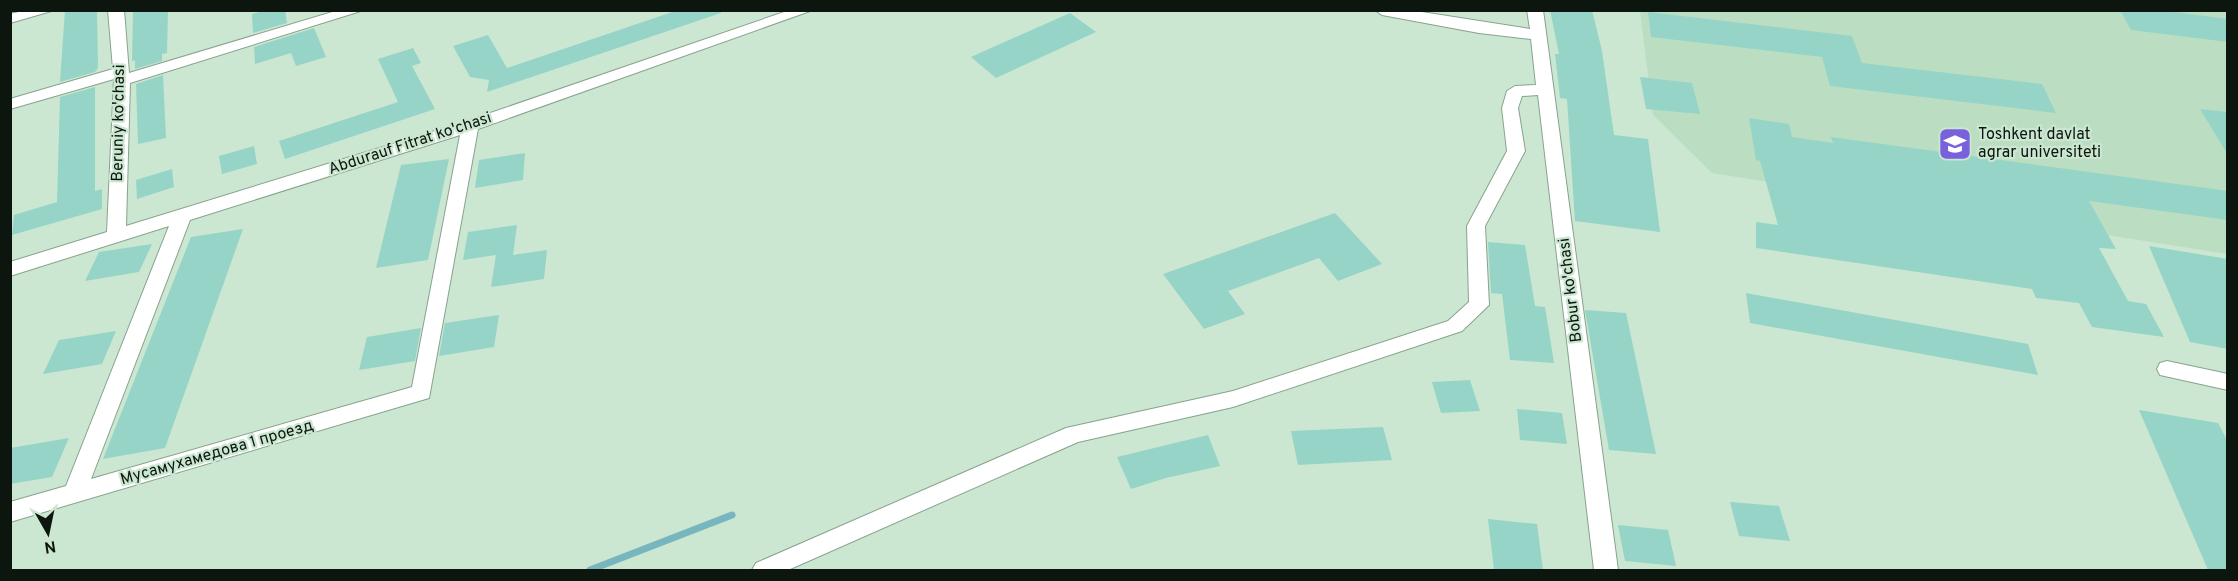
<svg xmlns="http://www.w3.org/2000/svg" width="2238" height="581" font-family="Overpass,sans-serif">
	<rect width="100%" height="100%" fill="#cbe7d1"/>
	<path fill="#bbdec3" d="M1640,11H2227V254L1712,173L1653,115Z"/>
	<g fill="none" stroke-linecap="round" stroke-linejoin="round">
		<path stroke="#77b6bf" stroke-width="7" d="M590,570L732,515"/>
	</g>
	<g fill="#96d4c7">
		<path d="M65,10H97L98,68L95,72L60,82Z"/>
		<path d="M133,10H168L167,53L162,54V61L135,69V60L132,61Z"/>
		<path d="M267,10H285L287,23L253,33L252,14Z"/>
		<path d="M678,10H720L721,13L487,92L489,80L470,77L453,46L488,35L507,68Z"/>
		<path d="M1550,10H1592L1602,51L1614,135L1648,139L1660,232L1575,221L1567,99L1560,98L1555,54H1559Z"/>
		<path d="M2120,10H2159L2228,19V42L2131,30Z"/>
		<path d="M1648,12L1852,36L1862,63L2042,84L2056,113L1830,86L1822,57L1651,37Z"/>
		<path d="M1070,13L1096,32L996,78L971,57Z"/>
		<path d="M314,28L326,57L296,66L291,53L255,64L254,47Z"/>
		<path d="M413,48L421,63L412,66L435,109L285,159L279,141L398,102L378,59Z"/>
		<path d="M163,75L166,138L138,144L136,84Z"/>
		<path d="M1640,77L1692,83L1700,114L1646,109Z"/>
		<path d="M95,87V191L102,189V209L12,235L14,215L57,202L60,97Z"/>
		<path d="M2200,109L2228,112V155Z"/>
		<path d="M1749,118L1789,124L1792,137L1833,143L1831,137L2228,191V220L2089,201L2116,249L2099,248L2128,301L2146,304L2164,337L2092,327L2079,303L2036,298L2032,289L1756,248V222L1778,225L1760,161L1756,160Z"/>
		<path d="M254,146L257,164L222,174L219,156Z"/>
		<path d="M525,153L523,180L475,188L479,160Z"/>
		<path d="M449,159L428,260L376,268L401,165Z"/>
		<path d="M172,169L174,187L137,199L136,180Z"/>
		<path d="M1335,213L1382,264L1338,281L1319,258L1228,291L1245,314L1204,329L1163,274Z"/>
		<path d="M517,225L513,255L547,250L544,279L491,287L496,255L463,260L468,232Z"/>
		<path d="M243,229L165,448L103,459L191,237Z"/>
		<path d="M1488,242L1525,245L1535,306L1545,307L1554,363L1510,360L1502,294L1491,293Z"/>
		<path d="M152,244L139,272L85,281L99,252Z"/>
		<path d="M2149,246L2228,259V349L2190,342Z"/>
		<path d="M1746,293L2028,344L2038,375L1750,323Z"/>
		<path d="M1585,310L1626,313L1656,454L1609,450Z"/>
		<path d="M499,315L494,347L439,356L445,323Z"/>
		<path d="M421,328L415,361L359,370L367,337Z"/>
		<path d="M116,331L102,364L43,374L59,340Z"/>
		<path d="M1470,380L1480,411L1441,413L1432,382Z"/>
		<path d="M1517,409L1562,413L1567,444L1520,440Z"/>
		<path d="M2139,410L2218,423L2228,442V570H2208Z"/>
		<path d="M1383,427L1392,460L1298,465L1291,431Z"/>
		<path d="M1208,435L1220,466L1166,478L1131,489L1117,457Z"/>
		<path d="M69,438L52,477L10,484V448Z"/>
		<path d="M1730,502L1779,506L1790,541L1739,536Z"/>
		<path d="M1488,519L1537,524L1543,570H1494Z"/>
		<path d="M1618,525L1668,530L1676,566L1625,561Z"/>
	</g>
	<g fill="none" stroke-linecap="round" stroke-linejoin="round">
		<defs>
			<g id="minor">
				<path d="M27,10H55L10,23V14Z"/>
				<path d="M108,10H124L129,73L339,10H364L130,83L126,226L464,122L790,10H813L478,129L429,398L10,522V502L66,486L169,226L10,276V262L107,232L114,79L10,109V99L113,69ZM460,135L412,387L91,479L190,220Z"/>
				<path d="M1375,10H1409L1530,29L1527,10H1543L1618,570H1594L1538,95L1522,96L1518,108L1525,151L1485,226L1489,305L1462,331L1233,407L1078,442L788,570H752L756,563L1066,428L1233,391L1448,321L1469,302L1467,226L1507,151L1502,108L1507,91L1515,86L1536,85L1531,39L1479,33L1382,15Z"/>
				<path d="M2167,361L2228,374V390L2160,375L2157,369L2160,363Z"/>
			</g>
		</defs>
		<use href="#minor" stroke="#88a28e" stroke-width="2"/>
		<use href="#minor" fill="#fff" fill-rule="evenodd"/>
	</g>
	<defs>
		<symbol id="university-square" viewBox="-11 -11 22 22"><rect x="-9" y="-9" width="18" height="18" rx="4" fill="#7961dc" stroke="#cbe7d1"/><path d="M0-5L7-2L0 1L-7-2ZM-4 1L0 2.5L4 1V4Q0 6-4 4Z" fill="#fff"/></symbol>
	</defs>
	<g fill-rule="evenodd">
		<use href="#university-square" x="1936" y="125" width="38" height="38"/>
	</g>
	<g text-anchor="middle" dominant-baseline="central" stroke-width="4.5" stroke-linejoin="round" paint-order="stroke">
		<g font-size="16" fill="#0c150e" stroke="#cbe7d1">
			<text transform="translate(119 123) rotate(-89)">Beruniy ko'chasi</text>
			<text transform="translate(410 144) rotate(-18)">Abdurauf Fitrat ko'chasi</text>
			<text transform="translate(1571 290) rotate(-97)">Bobur ko'chasi</text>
			<text transform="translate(217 453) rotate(-16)">Мусамухамедова 1 проезд</text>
		</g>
		<g font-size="16" fill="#0c150e" stroke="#cbe7d1" text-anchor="start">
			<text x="1978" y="135">Toshkent davlat<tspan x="1978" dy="18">agrar universiteti</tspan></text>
		</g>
	</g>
	<rect width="2238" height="581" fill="none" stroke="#0c150e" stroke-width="24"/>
	<g transform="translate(48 533) rotate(171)" stroke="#cbe7d1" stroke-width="4.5" paint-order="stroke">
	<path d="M0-4.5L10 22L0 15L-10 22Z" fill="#0c150e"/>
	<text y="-9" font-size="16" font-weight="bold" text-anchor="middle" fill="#0c150e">N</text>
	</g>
</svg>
